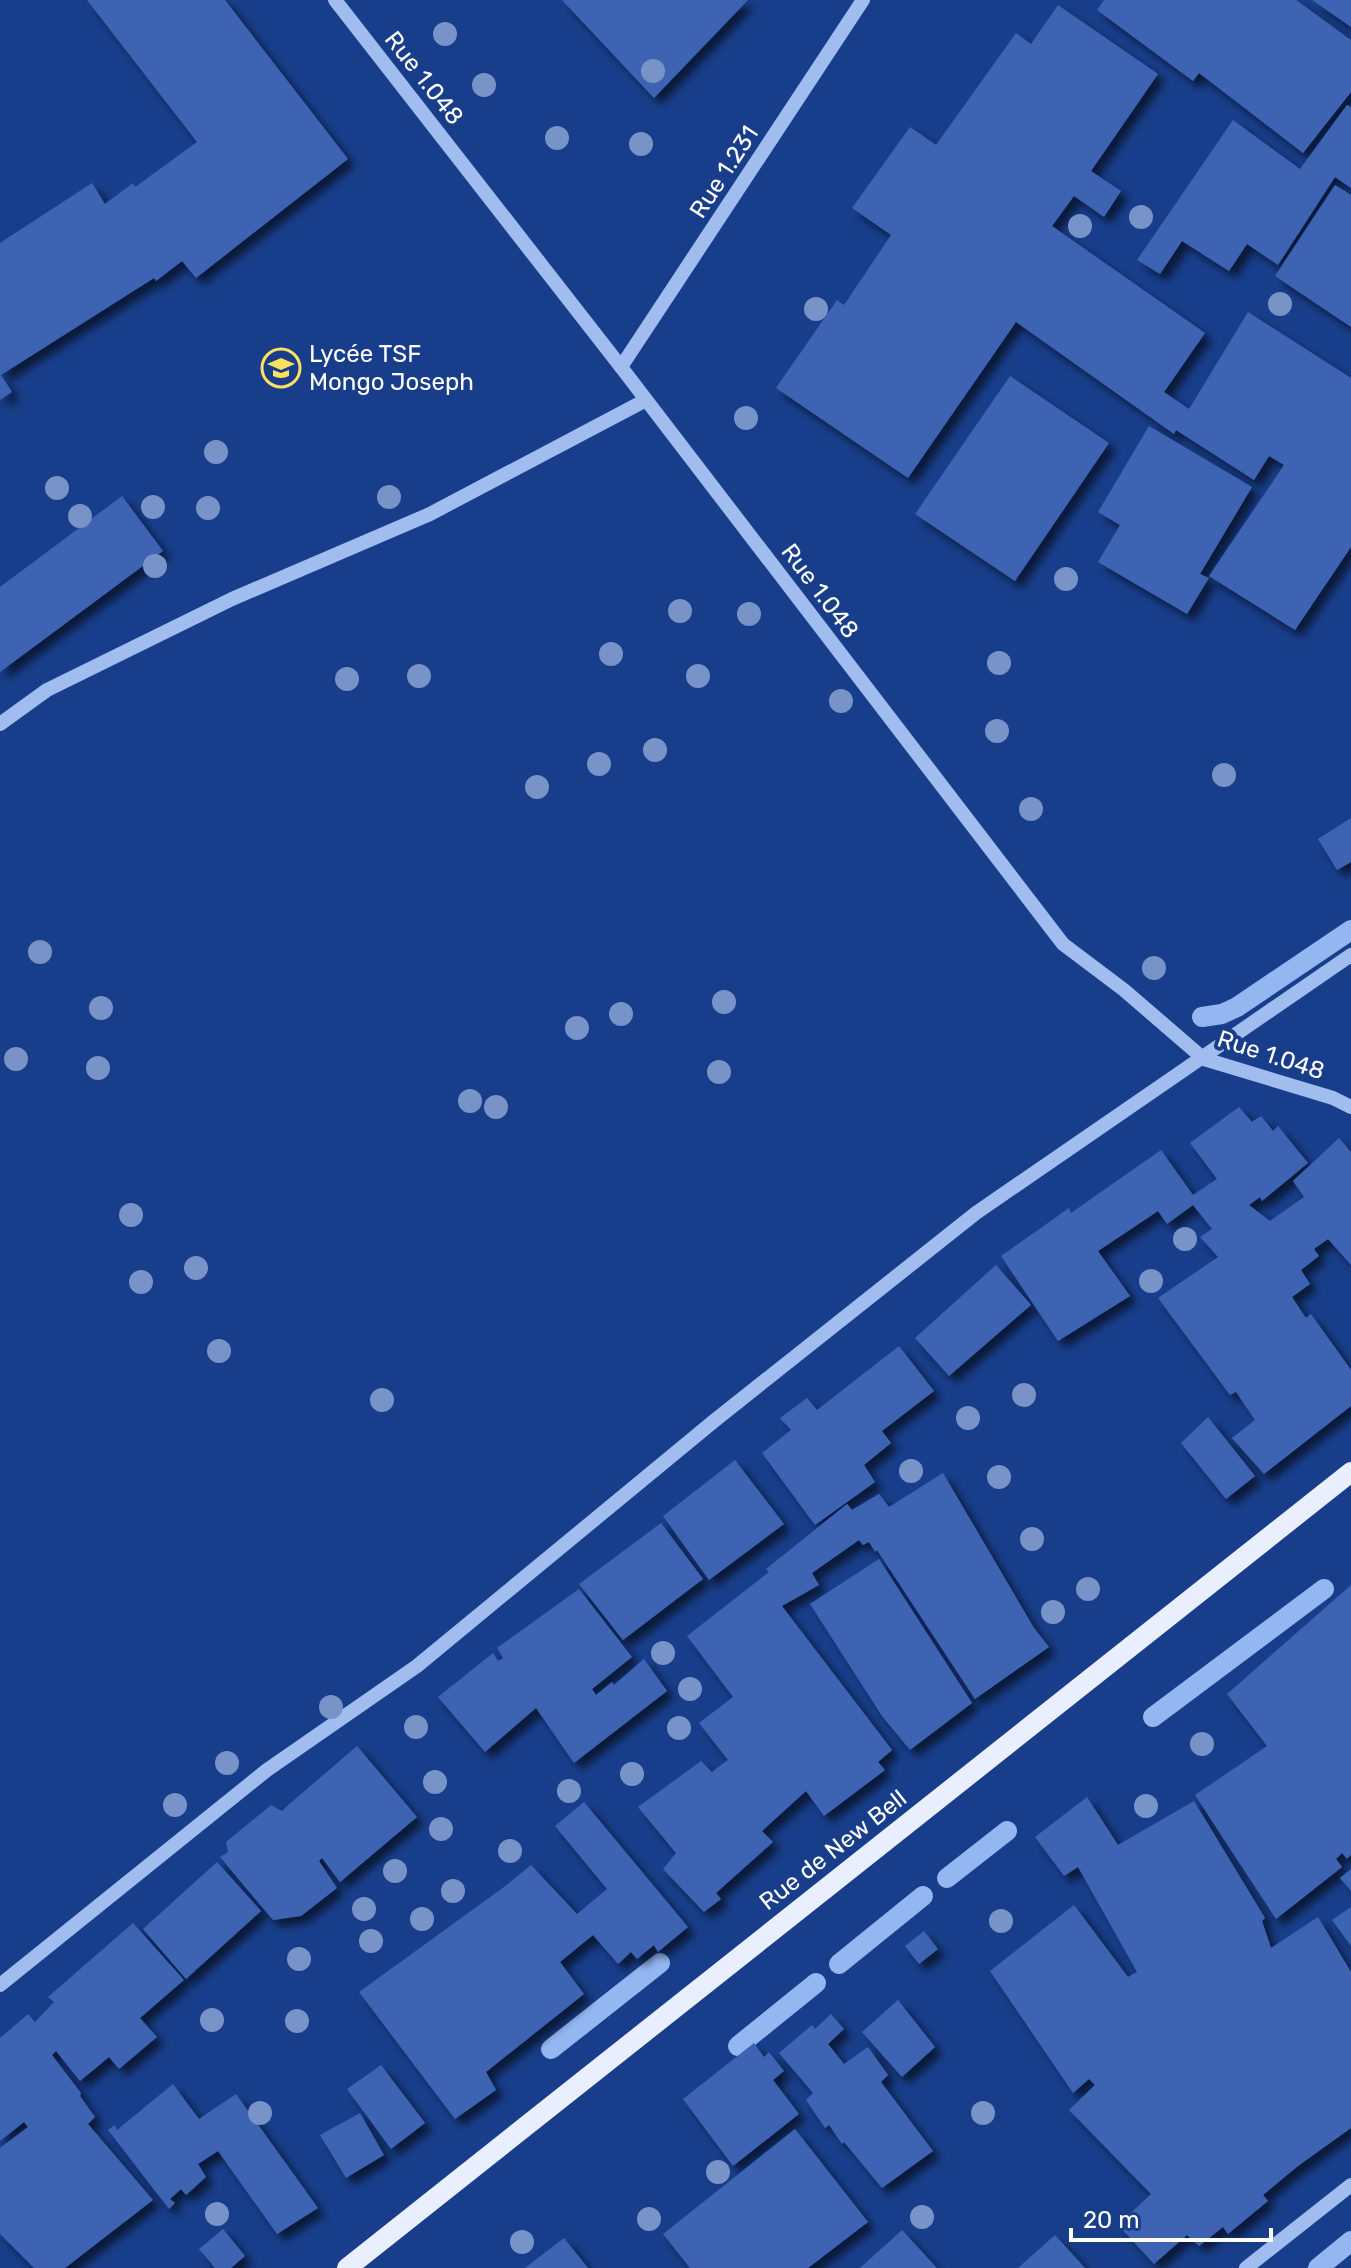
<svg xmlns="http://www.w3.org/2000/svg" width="1351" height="2268" font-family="Rubik,sans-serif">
	<defs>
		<filter id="shadow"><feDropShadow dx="7" dy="7" stdDeviation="4" flood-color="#0009"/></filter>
	</defs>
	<rect width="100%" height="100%" fill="#183e8b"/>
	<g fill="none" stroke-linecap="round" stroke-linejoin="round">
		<g stroke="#94b6f1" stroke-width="20">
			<path d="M1202,1017L1222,1014L1237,1007L1351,930"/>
			<path d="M1153,1717L1324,1589"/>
			<path d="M947,1878L1007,1831"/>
			<path d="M839,1964L923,1896"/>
			<path d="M738,2046L816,1983"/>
			<path d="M551,2049L660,1963"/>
			<path d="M1318,2268L1351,2241"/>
		</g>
	</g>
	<g fill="#3c64b2" filter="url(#shadow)">
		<path d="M87,0H225L348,159L196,278L182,261L156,281L154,278L1,375L12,392L0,400V243L92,183L105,204L133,183L135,187L197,142Z"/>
		<path d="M562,0H748L654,98Z"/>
		<path d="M1104,0H1296L1351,40V92L1303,153L1199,73L1193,81L1097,10Z"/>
		<path d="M1312,0H1351V27Z"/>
		<path d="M1058,5L1158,74L1091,171L1121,191L1104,217L1074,196L1052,226L1205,333L1164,392L1189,409L1248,312L1351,378V547L1295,630L1209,576L1284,465L1269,456L1254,480L1176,430L1174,434L1016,322L908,478L776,388L837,300L844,305L891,235L852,208L910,127L936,145L1016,33L1031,44Z"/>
		<path d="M1347,105L1351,107V188L1335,177L1278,265L1247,244L1229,271L1182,241L1160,274L1137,260L1233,120L1300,169Z"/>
		<path d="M1335,185L1351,195V327L1275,276Z"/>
		<path d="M1010,376L1109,443L1015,581L915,514Z"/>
		<path d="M1149,426L1252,487L1200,574L1209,578L1187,614L1098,562L1120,525L1098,512Z"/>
		<path d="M122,496L163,551L0,672V587Z"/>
		<path d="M1351,818V862L1337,870L1318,839Z"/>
		<path d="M1239,1107L1252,1122L1261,1116L1273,1131L1278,1126L1308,1163L1262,1201L1260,1197L1249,1205L1270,1221L1304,1197L1293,1181L1339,1138L1351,1152V1265L1328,1239L1314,1249L1319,1256L1301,1270L1310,1284L1292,1297L1306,1318L1311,1314L1351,1370V1406L1264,1474L1232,1438L1255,1420L1236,1392L1230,1395L1158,1298L1218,1257L1200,1237L1212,1229L1193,1205L1167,1224L1158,1211L1098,1251L1130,1296L1058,1341L1001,1256L1069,1208L1071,1213L1161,1150L1193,1195L1217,1179L1190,1143Z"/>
		<path d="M996,1265L1031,1305L949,1376L915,1338Z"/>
		<path d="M899,1346L934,1391L882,1431L891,1443L864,1465L875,1482L815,1525L762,1453L791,1430L780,1418L807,1398L817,1410Z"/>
		<path d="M1208,1417L1255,1476L1226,1499L1181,1443Z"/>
		<path d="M735,1460L784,1524L709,1580L663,1516Z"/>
		<path d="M943,1473L1034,1628L1049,1647L975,1699L877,1550L875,1552L869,1542L863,1545L859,1540L812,1573L819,1585L782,1606L892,1750L878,1762L885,1770L824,1816L806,1791L762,1831L773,1842L716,1893L721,1899L704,1912L663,1869L676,1853L638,1807L701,1761L712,1772L728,1760L699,1723L733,1697L687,1636L769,1572L766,1569L847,1504L852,1510L879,1494L889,1507Z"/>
		<path d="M661,1523L703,1579L623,1640L579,1584Z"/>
		<path d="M879,1559L972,1703L910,1750L882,1716L810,1604Z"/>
		<path d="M1351,1585V1855L1347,1859L1342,1853L1336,1859L1342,1867L1276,1919L1195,1795L1267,1746L1227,1694Z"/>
		<path d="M579,1589L632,1657L592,1689L596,1695L612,1682L614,1685L644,1659L667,1691L574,1763L536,1708L485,1752L438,1697L493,1653L498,1661L503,1658L497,1648Z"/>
		<path d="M357,1746L417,1817L340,1882L322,1858L319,1861L337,1888L301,1916L273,1920L220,1857L228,1852L226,1842L271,1805L282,1811L286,1807Z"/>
		<path d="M1087,1797L1118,1845L1194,1801L1265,1918L1262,1921L1271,1948L1318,1917L1351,1972V2128L1298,2166L1263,2195L1268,2201L1228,2234L1223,2227L1199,2246L1187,2235L1154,2264L1118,2225L1151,2194L1069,2110L1095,2085L1089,2079L1073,2093L990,1971L1074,1905L1128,1977L1137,1972L1078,1867L1064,1876L1035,1837Z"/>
		<path d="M584,1802L688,1927L658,1952L654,1945L637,1959L631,1952L618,1964L593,1935L560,1962L584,1994L486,2072L496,2090L455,2119L359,1992L504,1887L531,1865L577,1914L607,1889L555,1826Z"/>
		<path d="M217,1862L261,1911L186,1979L143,1929Z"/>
		<path d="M1351,1869V1891L1340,1878Z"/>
		<path d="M1351,1907V1946L1332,1920Z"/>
		<path d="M133,1923L184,1980L140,2018L157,2037L119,2069L109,2057L80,2081L56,2051L52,2055L81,2093L80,2096L95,2117L88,2124L153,2200L65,2268H34L0,2234V2148L28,2127L24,2122L0,2141V2038L28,2014L35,2022L54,2002L48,1997Z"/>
		<path d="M924,1931L938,1949L919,1964L905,1946Z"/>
		<path d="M898,2000L935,2047L902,2077L862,2032Z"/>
		<path d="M831,2014L844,2029L828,2044L844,2064L868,2047L888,2075L881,2082L933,2151L882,2188L844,2142L842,2144L829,2125L825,2128L806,2100L813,2093L779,2053L812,2025L815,2029Z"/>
		<path d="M754,2043L764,2057L769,2052L784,2071L773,2080L799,2114L733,2166L683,2099Z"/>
		<path d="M381,2065L425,2123L391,2149L347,2089Z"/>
		<path d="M173,2084L199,2119L236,2094L318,2208L277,2234L218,2151L198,2164L206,2177L186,2195L181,2189L170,2199L175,2203L169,2209L108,2130L115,2125L117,2130Z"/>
		<path d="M360,2113L384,2155L346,2178L320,2135Z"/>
		<path d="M795,2129L868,2222L808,2268H690L663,2234Z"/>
		<path d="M223,2229L245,2256L231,2268H215L199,2249Z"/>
		<path d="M902,2230L937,2268H860Z"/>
		<path d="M1055,2235L1085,2268H1018Z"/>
		<path d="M564,2238L588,2268H525Z"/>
	</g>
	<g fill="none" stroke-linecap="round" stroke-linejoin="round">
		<g stroke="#a1bcee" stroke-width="14">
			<path d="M335,0L621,367L1063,944L1124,990L1204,1059L1333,1098L1351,1107"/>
			<path d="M621,367L863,0"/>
			<path d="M0,724L47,690L232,599L430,514L646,400"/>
			<path d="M0,1985L267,1770L417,1666L714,1421L976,1213L1351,955"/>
			<path d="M1246,2268L1351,2185"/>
		</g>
		<path stroke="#e9efff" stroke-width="20" d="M347,2268L1351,1472"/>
	</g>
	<g fill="#7893c8">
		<circle cx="445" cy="34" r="12"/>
		<circle cx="653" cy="71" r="12"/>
		<circle cx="484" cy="85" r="12"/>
		<circle cx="557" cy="138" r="12"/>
		<circle cx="641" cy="144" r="12"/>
		<circle cx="1141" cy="217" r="12"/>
		<circle cx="1080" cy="226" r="12"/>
		<circle cx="1280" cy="304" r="12"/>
		<circle cx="816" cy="309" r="12"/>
		<circle cx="746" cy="418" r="12"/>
		<circle cx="216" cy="452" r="12"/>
		<circle cx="57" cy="488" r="12"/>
		<circle cx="389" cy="497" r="12"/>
		<circle cx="153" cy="507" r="12"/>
		<circle cx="208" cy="508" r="12"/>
		<circle cx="80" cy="516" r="12"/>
		<circle cx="155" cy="566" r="12"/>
		<circle cx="1066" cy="579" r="12"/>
		<circle cx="680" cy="611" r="12"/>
		<circle cx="749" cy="614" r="12"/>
		<circle cx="611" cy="654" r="12"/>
		<circle cx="999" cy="663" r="12"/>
		<circle cx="419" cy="676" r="12"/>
		<circle cx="698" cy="676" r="12"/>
		<circle cx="347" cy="679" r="12"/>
		<circle cx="841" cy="701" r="12"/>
		<circle cx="997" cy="731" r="12"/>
		<circle cx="655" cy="750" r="12"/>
		<circle cx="599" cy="764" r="12"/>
		<circle cx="1224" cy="775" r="12"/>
		<circle cx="537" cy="787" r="12"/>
		<circle cx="1031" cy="809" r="12"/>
		<circle cx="40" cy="952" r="12"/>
		<circle cx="1154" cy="968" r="12"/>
		<circle cx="724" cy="1002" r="12"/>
		<circle cx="101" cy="1008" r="12"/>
		<circle cx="621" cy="1014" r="12"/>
		<circle cx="577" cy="1028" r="12"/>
		<circle cx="16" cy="1059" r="12"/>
		<circle cx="98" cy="1068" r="12"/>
		<circle cx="719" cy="1072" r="12"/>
		<circle cx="470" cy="1101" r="12"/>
		<circle cx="496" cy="1107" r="12"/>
		<circle cx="131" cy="1215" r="12"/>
		<circle cx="1185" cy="1239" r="12"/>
		<circle cx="196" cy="1268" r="12"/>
		<circle cx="1151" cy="1281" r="12"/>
		<circle cx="141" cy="1282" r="12"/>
		<circle cx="219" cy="1351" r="12"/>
		<circle cx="1024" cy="1395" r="12"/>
		<circle cx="382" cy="1400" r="12"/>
		<circle cx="968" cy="1418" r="12"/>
		<circle cx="911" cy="1471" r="12"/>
		<circle cx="999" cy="1477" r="12"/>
		<circle cx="1032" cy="1539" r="12"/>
		<circle cx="1088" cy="1589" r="12"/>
		<circle cx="1053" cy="1612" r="12"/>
		<circle cx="663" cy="1653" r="12"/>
		<circle cx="690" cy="1689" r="12"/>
		<circle cx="331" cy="1707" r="12"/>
		<circle cx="416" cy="1727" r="12"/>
		<circle cx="679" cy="1728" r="12"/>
		<circle cx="1202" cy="1744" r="12"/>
		<circle cx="227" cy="1763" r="12"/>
		<circle cx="632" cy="1774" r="12"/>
		<circle cx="435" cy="1782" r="12"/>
		<circle cx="569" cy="1791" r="12"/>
		<circle cx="175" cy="1805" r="12"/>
		<circle cx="1146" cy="1806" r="12"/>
		<circle cx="441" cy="1829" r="12"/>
		<circle cx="510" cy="1851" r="12"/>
		<circle cx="395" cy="1871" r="12"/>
		<circle cx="453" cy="1891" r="12"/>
		<circle cx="364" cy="1909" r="12"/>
		<circle cx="422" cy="1919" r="12"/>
		<circle cx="1001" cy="1921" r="12"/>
		<circle cx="371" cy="1941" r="12"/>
		<circle cx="299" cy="1959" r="12"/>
		<circle cx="212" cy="2020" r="12"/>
		<circle cx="297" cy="2021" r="12"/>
		<circle cx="260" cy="2113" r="12"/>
		<circle cx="983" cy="2113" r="12"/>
		<circle cx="718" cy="2172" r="12"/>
		<circle cx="217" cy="2214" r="12"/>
		<circle cx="922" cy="2217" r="12"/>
		<circle cx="649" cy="2219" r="12"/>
		<circle cx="522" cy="2242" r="12"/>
	</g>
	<defs>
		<symbol id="school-ring" viewBox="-11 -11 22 22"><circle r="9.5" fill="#183e8b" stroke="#ffe15f" stroke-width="1.5"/><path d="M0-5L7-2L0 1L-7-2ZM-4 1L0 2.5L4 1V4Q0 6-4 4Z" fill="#ffe15f"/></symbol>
	</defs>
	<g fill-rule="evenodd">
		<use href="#school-ring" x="259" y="346" width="44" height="44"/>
	</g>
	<g text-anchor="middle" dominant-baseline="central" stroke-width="8" stroke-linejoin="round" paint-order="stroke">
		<g font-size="24" fill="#fff" stroke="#183e8b">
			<text transform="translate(424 78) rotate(52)">Rue 1.048</text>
			<text transform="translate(724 172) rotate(-57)">Rue 1.231</text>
			<text transform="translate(820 591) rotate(53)">Rue 1.048</text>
			<text transform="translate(1271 1055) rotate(18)">Rue 1.048</text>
			<text transform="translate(833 1850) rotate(-38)">Rue de New Bell</text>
		</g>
		<g font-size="24" fill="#fff" stroke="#183e8b" text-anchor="start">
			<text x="309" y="354">Lycée TSF<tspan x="309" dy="28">Mongo Joseph</tspan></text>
		</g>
	</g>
	<path d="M1071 2228v12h200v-12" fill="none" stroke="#ffffff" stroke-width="4"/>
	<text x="1083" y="2228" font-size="24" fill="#ffffff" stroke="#183e8b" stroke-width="6" paint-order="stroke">20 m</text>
</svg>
